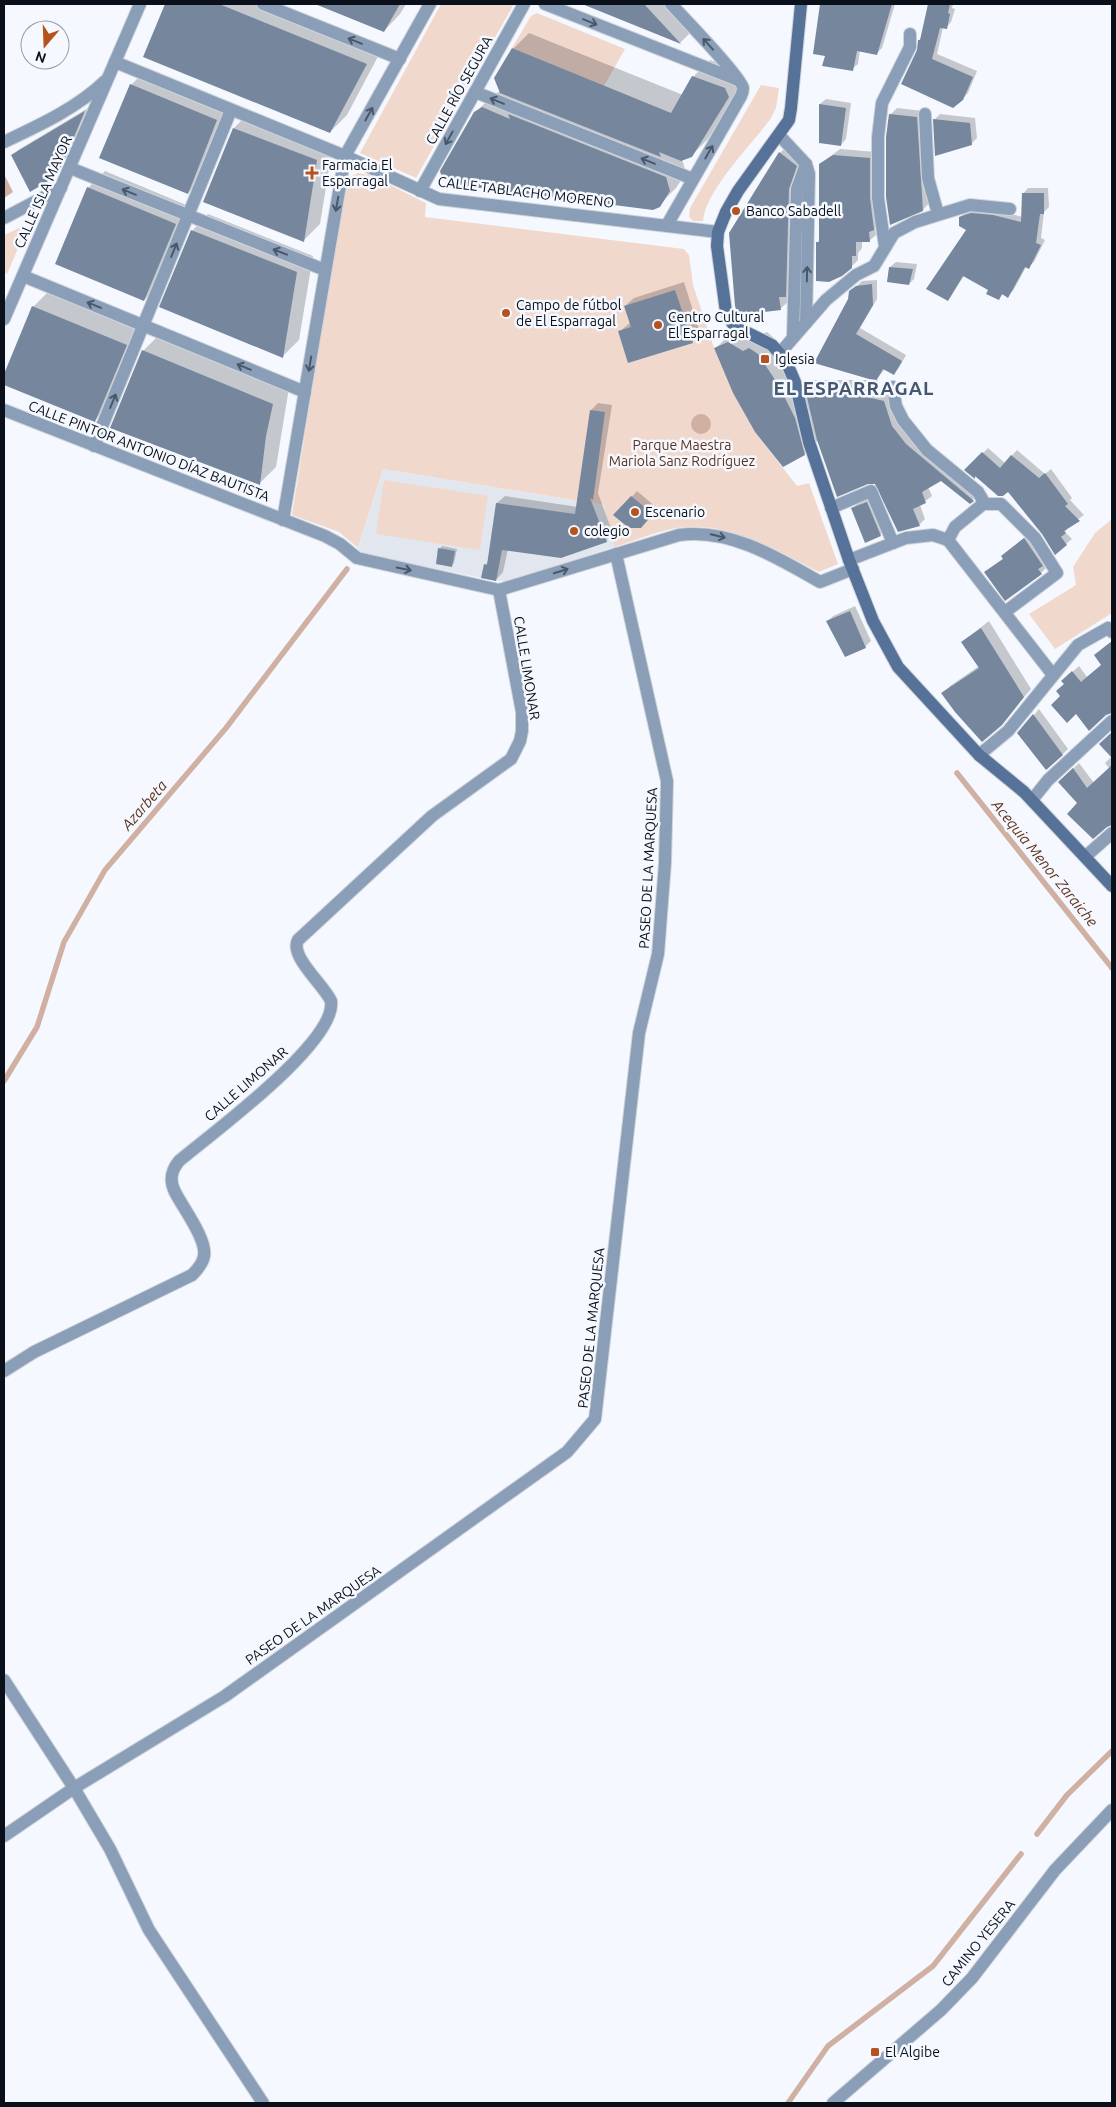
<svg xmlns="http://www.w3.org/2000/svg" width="1116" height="2107" font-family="Ubuntu,sans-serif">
	<rect width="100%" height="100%" fill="#f5f9ff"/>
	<path fill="#e2e7ef" d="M383,469L604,505L614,547L508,581H496L357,552Z"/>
	<g fill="#f1d8cd">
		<path d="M441,4H514L416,178L360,153Z"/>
		<path d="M537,13L625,49L604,86L512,48L531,16Z"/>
		<path d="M761,85L779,88L776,108L771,118C752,145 706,189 703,221H693L689,217L690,208Z"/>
		<path d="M358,173L370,175L426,203L425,217L684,249L689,255L693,285L714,348L733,393L755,432L797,486L809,483L838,564L819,572C774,550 729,520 676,528C655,532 634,541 614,547L604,505L383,469L358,548L339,532L292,515L345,183L349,177Z"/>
		<path d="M19,228L24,229L25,232L7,274L4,272V235Z"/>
		<path d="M384,480L488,496L480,550L376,534Z"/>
		<path d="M1112,519V613L1055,649L1029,614L1076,585L1073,567L1095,533Z"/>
	</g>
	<g fill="#cfb0a3">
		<path d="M4,174L13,192L4,198Z"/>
		<circle cx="701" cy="424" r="10"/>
	</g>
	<g fill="#0003">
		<path d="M167,4H275L383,47L347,115L330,132L144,56Z"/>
		<path d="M316,4H406L400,14L384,31Z"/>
		<path d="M584,4H675L696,27L680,43Z"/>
		<path d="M821,4H895L882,48L877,53L860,50L858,64L852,69L826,55L814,53Z"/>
		<path d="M929,4H953L952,8L955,9L951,22L946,28L943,27L937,54L977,71L968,93L962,99L919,51V40L922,38Z"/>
		<path d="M529,33L683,95L693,77L710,60L741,72L745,80L708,139L691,156L682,159L686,173L676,188L659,205L475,113L492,96L500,91L513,49Z"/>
		<path d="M147,69L233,104L204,176L188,193L131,85Z"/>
		<path d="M826,99L851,103L846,139L841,145L820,142V104Z"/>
		<path d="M88,108L66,160L53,169L55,174L49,179L13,156L18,150Z"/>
		<path d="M897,108L923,111L929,203L923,210L890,115Z"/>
		<path d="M250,112L333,144L320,224L304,240L234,128Z"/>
		<path d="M940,114L975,118L977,138L971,144L935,119Z"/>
		<path d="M787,146L803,158L793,288L787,294L788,302L780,309L739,314L780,153Z"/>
		<path d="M840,149L876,152L880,223L875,228L876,235L869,241H862V248L858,253V260L851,267L817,243L820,239V164Z"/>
		<path d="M105,171L191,207L161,283L144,300L88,188Z"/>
		<path d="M1028,188H1048L1049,207L1044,212L1041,238L1045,240L1034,262L1028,267H1026L1013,291L1007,296L1003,294L998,299L990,289L964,276L948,300L968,229L960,217L966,212L977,208L999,211L1023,217V194Z"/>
		<path d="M208,214L313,256L299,340L283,356L192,231Z"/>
		<path d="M896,262L917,264L914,279L909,284L890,267Z"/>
		<path d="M877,280V299L860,328L906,355L899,368L894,373L885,369L876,380H878L872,391L890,395L898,419L979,494L970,502L942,479L928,487L932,496L920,505L925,519L919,525L876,483L818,440L804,454L716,348L732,332L760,335L767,332L774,338L795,369L808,395V387L814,380H874L816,362L854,289L862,281Z"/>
		<path d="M684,282L700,333L692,342L619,332L630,323L625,306L634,298Z"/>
		<path d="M50,290L142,328L111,404L95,420L4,384V377L33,307Z"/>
		<path d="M160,334L289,388L276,467L259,484L143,351Z"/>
		<path d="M598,403L612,405L598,493L613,534L606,541L508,549L503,572L496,580L485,565L489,561L497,503L505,496L578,507L591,410Z"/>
		<path d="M988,448L1005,463L1017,450L1045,474L1051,469L1072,498L1070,500L1084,515L1069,526L1065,532L1072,539L1066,544L1043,533L1008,490L977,476L975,477L966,470Z"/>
		<path d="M637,491L657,508L646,521L615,515Z"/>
		<path d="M872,497L886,529L880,535L852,509L858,503Z"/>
		<path d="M1029,534L1047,559L1043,564L1046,568L1041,573L985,572L1004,558L1008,551Z"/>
		<path d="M442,546L457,549L454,563L452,565L440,549Z"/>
		<path d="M855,606L871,641L865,647L828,621L833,616Z"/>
		<path d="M989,621L1031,689L1001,724L943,693L950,686L979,666L962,642Z"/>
		<path d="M1112,641V712L1061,696L1069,675L1079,666L1087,677L1103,664L1102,649Z"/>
		<path d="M1039,709L1068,749L1047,769L1019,733Z"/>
		<path d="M1112,733V825L1079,803L1059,782L1079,763L1094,783L1109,768L1105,763L1112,756L1100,744Z"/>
	</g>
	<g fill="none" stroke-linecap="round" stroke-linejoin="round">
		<g stroke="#cfb0a3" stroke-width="5.5">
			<path d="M957,773L1112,968"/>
			<path d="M4,1081L37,1027L64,942L105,870L226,728L347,569"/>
			<path d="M1037,1834L1067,1795L1112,1751"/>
			<path d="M788,2103L828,2046L933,1966L1021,1854"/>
		</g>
	</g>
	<g fill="#75869d">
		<path d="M165,4H219L367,64L330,133L143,57Z"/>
		<path d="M315,4H400L384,32Z"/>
		<path d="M582,4H644L681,44Z"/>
		<path d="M820,4H892L877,55L857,51L853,71L822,66L825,56L813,54Z"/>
		<path d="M928,4H950L948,13L950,14L947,29L940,28L932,59L973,77L963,100L953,108L901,84L917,50L918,40H920Z"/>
		<path d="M512,48L671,113L692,76L725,88L729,97L692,157L681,161L659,152L661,157L500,93L494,78Z"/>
		<path d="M130,84L217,120L188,194L99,158Z"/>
		<path d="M819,104L846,108L841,146L819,143Z"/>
		<path d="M482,107L510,119L508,114L666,177L670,191L660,207L653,210L465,186L442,178L440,171L474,112Z"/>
		<path d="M85,111L61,167L48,173L50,180L30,192L11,155Z"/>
		<path d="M889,114L917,117L923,211L890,225L886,197V137Z"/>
		<path d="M933,119L970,123L972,145L935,156Z"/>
		<path d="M233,128L317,160L304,242L203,202Z"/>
		<path d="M779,152L797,166L789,189L786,297H779L781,310L738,315L735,306L729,233Z"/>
		<path d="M833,155L870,158V198L874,230L869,232L870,242H856V256H852V268L842,276L829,282L816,281V242H819V164Z"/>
		<path d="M87,187L176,224L144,301L55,264Z"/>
		<path d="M1022,193H1044V214H1040L1036,243L1041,245L1029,269L1025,267L1008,298L1002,294L999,300L986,294L988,290L963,276L948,301L926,289L966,230L959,226V217L971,213L993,215L1021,222Z"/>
		<path d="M191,230L297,272L283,358L159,307Z"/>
		<path d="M889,267L913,269L909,285L887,282Z"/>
		<path d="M872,284L873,305L856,334L902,361L894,375L883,369L876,381L814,363L848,299L849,291L856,286Z"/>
		<path d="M675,290L693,343L628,363L618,331L631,327L624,306Z"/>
		<path d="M32,306L127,345L95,422L4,385V374Z"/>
		<path d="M728,342L743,351L749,348L758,354L779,386L795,418L805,455L783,467L755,432L733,393L714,348Z"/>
		<path d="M142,350L273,404L266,436L260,485L110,428Z"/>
		<path d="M807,386H874L867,397L884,401L892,426L906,444L974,501L970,504L941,481L922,492L926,503L913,509L920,526L898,532L875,484H868L837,497L817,440L807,397Z"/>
		<path d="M590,410L605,412L593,500L590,498L607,542L561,558L502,550L496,581L481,578L484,564L487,565L496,503L575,514Z"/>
		<path d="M982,452L1000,468L1011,455L1039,478L1045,473L1068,504L1065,506L1080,521L1064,531L1066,533L1061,537L1067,545L1055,555L1042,534L1008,492L1003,496H998L975,476V479L964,470Z"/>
		<path d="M631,496L653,514L641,528H629L613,515Z"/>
		<path d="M867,502L881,536L865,543L851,508Z"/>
		<path d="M1024,538L1043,566L1038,569L1042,574L1005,601L984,572L1003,559L1001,556Z"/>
		<path d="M438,548L455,551L452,567L436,564Z"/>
		<path d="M850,611L866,648L845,657L826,621Z"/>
		<path d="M981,628L1024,697L1002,725L982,742L955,712L941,693L979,668L961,642Z"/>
		<path d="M1112,641V713L1106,715L1089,731L1076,714L1067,723L1051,705L1060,696L1056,691L1064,684L1061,681L1072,671L1081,682L1101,665L1094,655Z"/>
		<path d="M1033,714L1063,755L1046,770L1017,733Z"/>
		<path d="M1112,732V758L1099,744Z"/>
		<path d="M1112,765V825L1107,827L1093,839L1067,814L1077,803L1058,782L1073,768L1087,788Z"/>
	</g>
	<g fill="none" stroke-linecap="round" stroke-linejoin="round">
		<defs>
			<path id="pedestrian" d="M793,337L797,189L806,164"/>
			<g id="minor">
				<path d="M263,4L400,59"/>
				<path d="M545,4L738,80"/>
				<path d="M115,62L345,156L439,199L718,232"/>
				<path d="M475,92L693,179"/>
				<path d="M925,114L928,178L938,214"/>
				<path d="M779,135L806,164L809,174L806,323"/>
				<path d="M4,142C40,125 77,108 105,81"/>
				<path d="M70,168L325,270"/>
				<path d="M420,191L524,4"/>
				<path d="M4,218L61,188"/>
				<path d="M667,225L741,96C742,94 743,91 743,88C742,78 682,16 671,4"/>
				<path d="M885,247L878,198V137L882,103L910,47V34"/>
				<path d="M23,276L305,392"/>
				<path d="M4,319L140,4"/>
				<path d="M780,353L826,300L856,275L874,266L894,233L915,222L970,205L1010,209"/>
				<path d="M893,387L896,406L903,420L927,450L978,492L985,504"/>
				<path d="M4,410L325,536L340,544L357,558L499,590L679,535C730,528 778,558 820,582L853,569"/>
				<path d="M94,446L231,110"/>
				<path d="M831,508L871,491L893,543"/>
				<path d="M283,520L345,156L430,4"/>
				<path d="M948,540L955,527L983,504H1001L1035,538L1057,573L1005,612"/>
				<path d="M849,560L906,538L933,535L948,540L1053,675"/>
				<path d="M979,755L1008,731L1078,645L1108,628L1112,632"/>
				<path d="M1032,800L1048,780L1112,721"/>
				<path d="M1086,856L1112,833"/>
				<path d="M4,1371L34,1352L192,1275C197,1270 203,1263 204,1256C207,1239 183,1208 175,1192C169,1180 171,1171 179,1161C211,1134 337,1042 331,1001C324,985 289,956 298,940L432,816L511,759L520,741L522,731V712L499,590"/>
				<path d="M4,1680L74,1788L110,1849L149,1930L263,2103"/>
				<path d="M4,1836L74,1788L225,1696L567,1452L595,1419L639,1033L658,954L665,863L667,781L616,554"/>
				<path d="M833,2103L941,2010L972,1978L1055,1870L1112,1810"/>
			</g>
			<path id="secondary" d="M801,4L791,108L789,120L738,191L726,212L718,232L717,246L726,312L734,326L772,345L786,361L795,382L809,442L849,560L873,621L898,667L979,755L1024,792L1112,886"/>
		</defs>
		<use href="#pedestrian" stroke="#cfd4da" stroke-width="14"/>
		<use href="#minor" stroke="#cfd4da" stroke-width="14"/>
		<use href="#secondary" stroke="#cfd4da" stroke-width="14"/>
		<use href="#pedestrian" stroke="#8a9eb8" stroke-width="12"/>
		<use href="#minor" stroke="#8a9eb8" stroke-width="12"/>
		<use href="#secondary" stroke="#567298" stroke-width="12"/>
	</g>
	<defs><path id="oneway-shaft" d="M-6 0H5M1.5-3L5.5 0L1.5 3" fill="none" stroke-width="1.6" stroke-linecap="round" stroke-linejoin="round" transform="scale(1.25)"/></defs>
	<g stroke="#4a5768">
		<use href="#oneway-shaft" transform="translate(590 22) rotate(22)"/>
		<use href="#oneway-shaft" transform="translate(355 41) rotate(-158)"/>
		<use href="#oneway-shaft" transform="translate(708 44) rotate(-132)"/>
		<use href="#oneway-shaft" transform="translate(497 101) rotate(-158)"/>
		<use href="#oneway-shaft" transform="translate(369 114) rotate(-61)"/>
		<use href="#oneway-shaft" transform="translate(449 138) rotate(119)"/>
		<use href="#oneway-shaft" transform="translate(709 152) rotate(-60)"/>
		<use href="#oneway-shaft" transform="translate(648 161) rotate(-158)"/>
		<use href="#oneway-shaft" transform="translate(129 192) rotate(-158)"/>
		<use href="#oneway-shaft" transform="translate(337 204) rotate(100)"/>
		<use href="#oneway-shaft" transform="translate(174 250) rotate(-68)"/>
		<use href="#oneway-shaft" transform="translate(280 252) rotate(-159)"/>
		<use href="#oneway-shaft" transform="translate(807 274) rotate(-89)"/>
		<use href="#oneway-shaft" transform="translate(94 305) rotate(-158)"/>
		<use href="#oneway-shaft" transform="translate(310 364) rotate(99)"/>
		<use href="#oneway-shaft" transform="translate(244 367) rotate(-158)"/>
		<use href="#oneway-shaft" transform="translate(113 401) rotate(-68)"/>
		<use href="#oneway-shaft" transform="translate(718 536) rotate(14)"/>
		<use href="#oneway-shaft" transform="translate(404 569) rotate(12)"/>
		<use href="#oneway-shaft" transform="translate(561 571) rotate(-17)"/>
	</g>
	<g fill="#b6521d" stroke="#f5f9ff" stroke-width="2">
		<path d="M309.5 165.5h5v5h5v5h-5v5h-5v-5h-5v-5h5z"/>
		<circle cx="736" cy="211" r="5"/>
		<circle cx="506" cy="313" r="5"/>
		<circle cx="658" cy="325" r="5"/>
		<rect x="760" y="354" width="10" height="10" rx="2.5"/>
		<circle cx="635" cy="512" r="5"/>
		<circle cx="574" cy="531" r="5"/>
		<rect x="870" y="2047" width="10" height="10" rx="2.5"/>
	</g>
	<g text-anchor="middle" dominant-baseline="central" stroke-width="5" stroke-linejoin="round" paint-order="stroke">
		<g font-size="14" fill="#091019" stroke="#f5f9ff">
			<text transform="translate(459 90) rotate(-61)">CALLE RÍO SEGURA</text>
			<text transform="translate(43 192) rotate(-66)">CALLE ISLA MAYOR</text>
			<text transform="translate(526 192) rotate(7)">CALLE TABLACHO MORENO</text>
			<text transform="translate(149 451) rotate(21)">CALLE PINTOR ANTONIO DÍAZ BAUTISTA</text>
			<text transform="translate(527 668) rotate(81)">CALLE LIMONAR</text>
			<text transform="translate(648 868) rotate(-87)">PASEO DE LA MARQUESA</text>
			<text transform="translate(246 1084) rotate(-41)">CALLE LIMONAR</text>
			<text transform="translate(591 1328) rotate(-84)">PASEO DE LA MARQUESA</text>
			<text transform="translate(313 1615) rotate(-35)">PASEO DE LA MARQUESA</text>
			<text transform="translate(978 1943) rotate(-51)">CAMINO YESERA</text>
		</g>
		<g font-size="14" fill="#091019" stroke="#f5f9ff" text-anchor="start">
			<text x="322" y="165">Farmacia El<tspan x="322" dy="16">Esparragal</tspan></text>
			<text x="746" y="211">Banco Sabadell</text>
			<text x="516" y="305">Campo de fútbol<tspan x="516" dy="16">de El Esparragal</tspan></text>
			<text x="668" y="317">Centro Cultural<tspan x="668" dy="16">El Esparragal</tspan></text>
			<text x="775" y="359">Iglesia</text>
			<text x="645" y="512">Escenario</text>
			<text x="584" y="531">colegio</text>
			<text x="885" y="2052">El Algibe</text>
		</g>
		<g font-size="14" fill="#5d311d" stroke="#f5f9ff">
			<text x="682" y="445">Parque Maestra<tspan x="682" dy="16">Mariola Sanz Rodríguez</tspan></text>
		</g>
		<g font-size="15" font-style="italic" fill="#5f331f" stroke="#f5f9ff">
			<text transform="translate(144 805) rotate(-49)">Azarbeta</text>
			<text transform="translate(1045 863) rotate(51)">Acequia Menor Zaraiche</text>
		</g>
		<g font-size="19" font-weight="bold" letter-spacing="1" fill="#45566e" stroke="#f5f9ff">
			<text x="854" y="388">EL ESPARRAGAL</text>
		</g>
	</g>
	<rect width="1116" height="2107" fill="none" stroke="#091019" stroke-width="10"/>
	<g transform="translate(45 45) rotate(199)"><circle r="24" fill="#f5f9ff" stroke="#979ca3"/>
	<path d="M0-4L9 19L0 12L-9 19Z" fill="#b6521d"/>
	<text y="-8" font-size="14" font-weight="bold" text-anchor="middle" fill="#091019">N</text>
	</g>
</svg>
